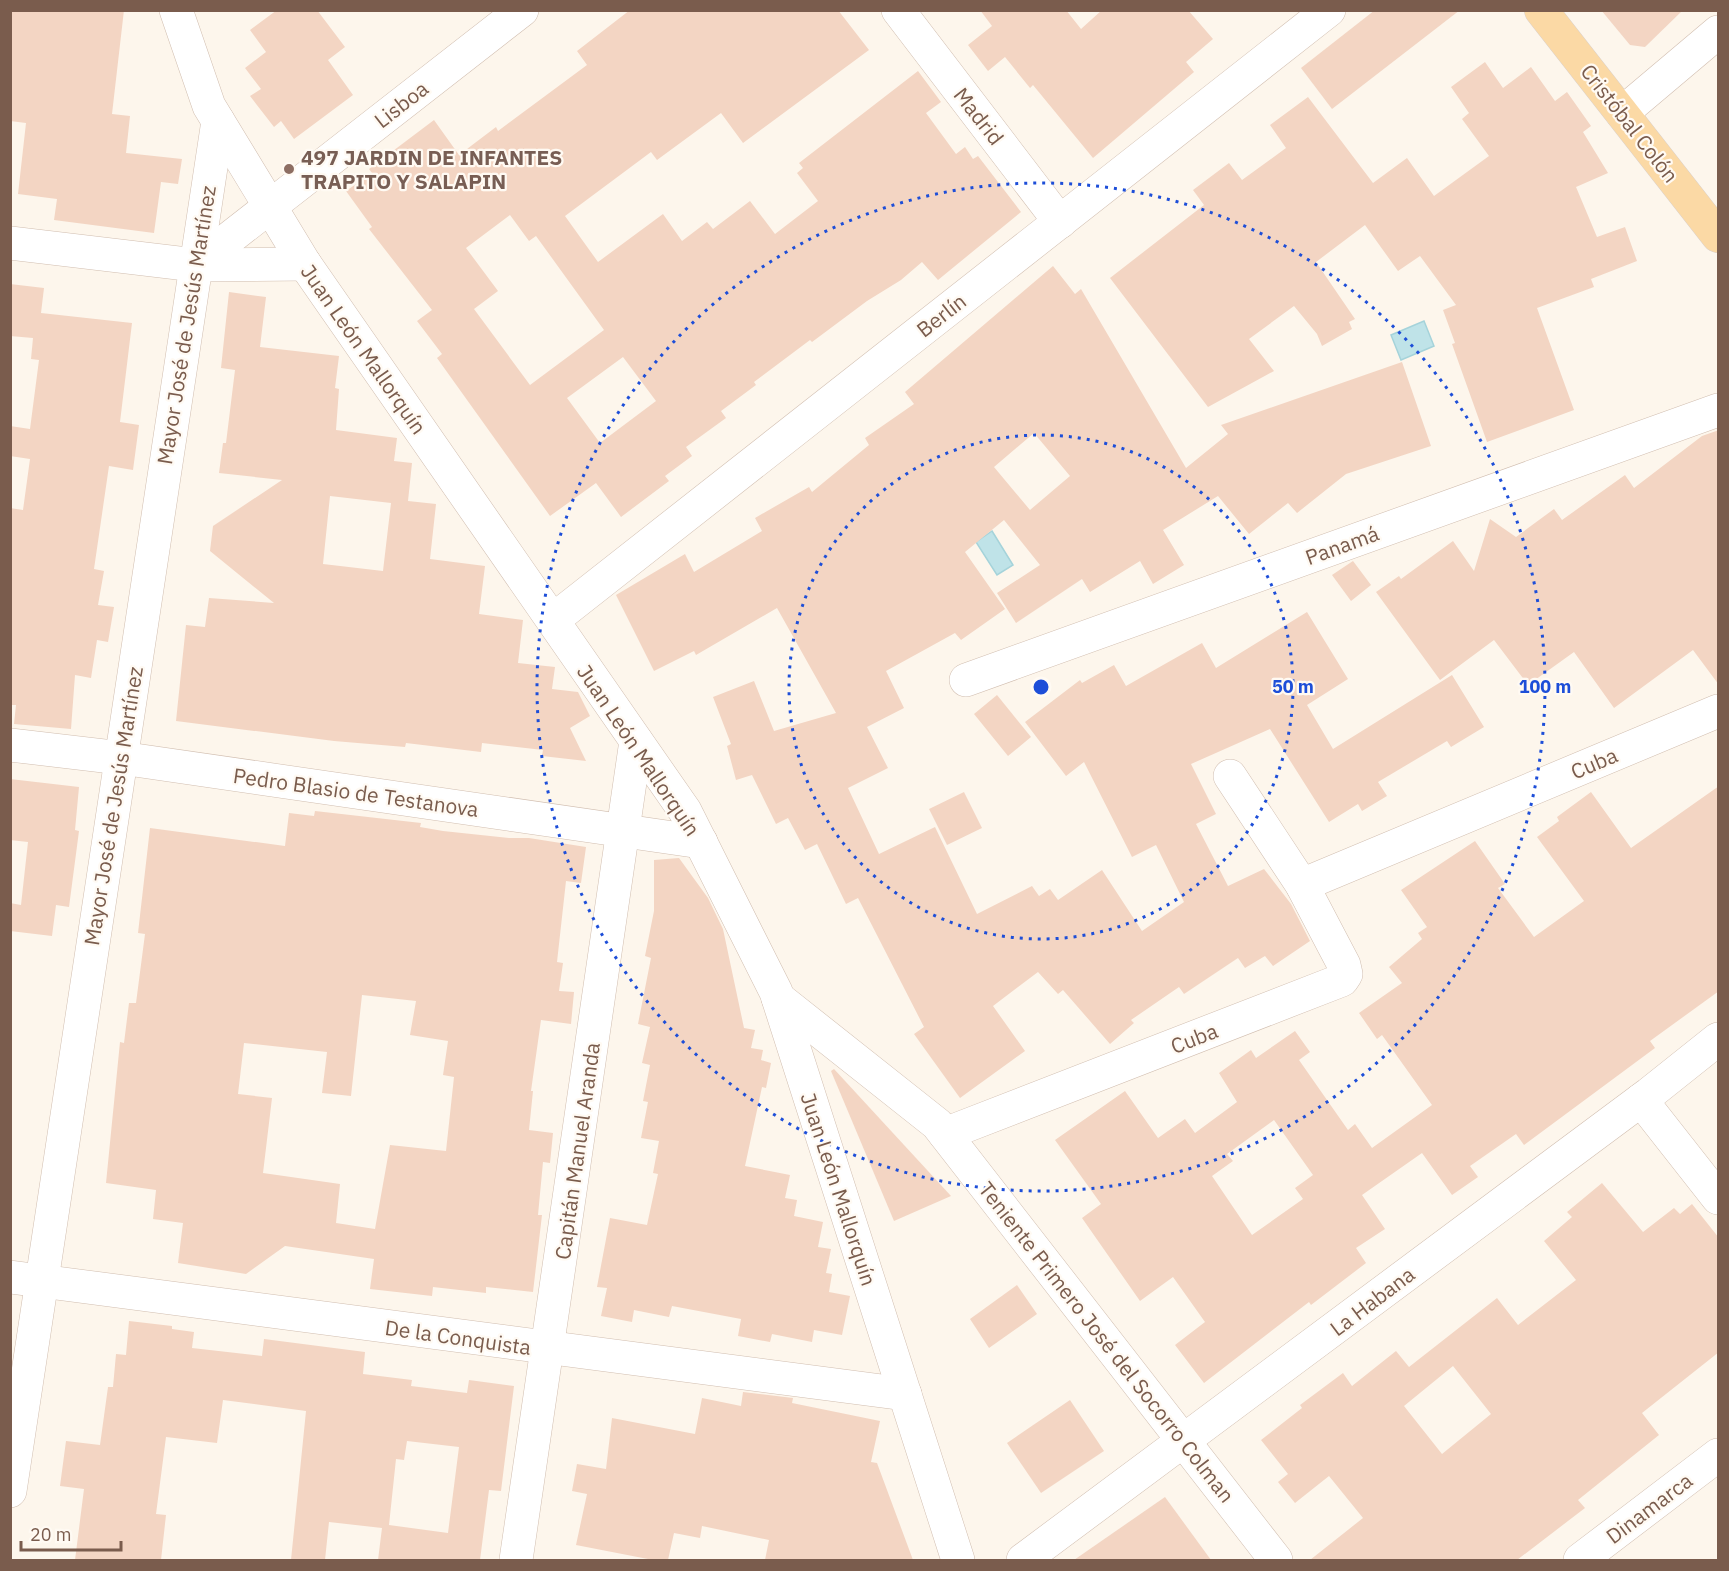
<svg xmlns="http://www.w3.org/2000/svg" width="1729" height="1571" font-family="'IBM Plex Sans',sans-serif">
	<rect width="100%" height="100%" fill="#fdf6ec"/>
	<g fill="#bfe3e8" stroke="#a5d3da" stroke-width="1.5">
		<path d="M1424,321L1434,346L1401,360L1391,335Z"/>
		<path d="M992,531L1013,565L997,575L976,542Z"/>
	</g>
	<g fill="#f3d5c3" fill-rule="evenodd">
		<path d="M10,10H124L112,114L130,116L126,153L182,159L178,184L161,182L154,233L54,220L57,199L18,194L26,123L10,121Z"/>
		<path d="M277,10H317L345,47L328,60L353,95L294,139L281,121L274,127L250,96L261,89L245,68L266,52L250,30Z"/>
		<path d="M630,10H838L869,50L743,143L721,113L657,160L651,152L565,216L598,262L663,214L682,241L707,222L713,229L750,201L775,234L818,201L797,173L803,168L799,163L918,71L941,102L926,113L956,154L965,147L973,159L978,156L1021,212L938,280L922,262L901,280L867,301L812,342L810,340L754,382L756,385L721,411L726,418L686,447L692,456L665,476L669,481L621,517L596,483L550,516L437,358L442,354L417,321L432,310L369,229L372,227L346,191L372,173L369,169L434,120L459,155L496,127L498,131L587,65L577,51ZM510,215L529,241L536,236L604,330L530,385L474,309L498,291L466,248ZM623,357L656,401L600,443L567,398Z"/>
		<path d="M980,10H1066L1081,29L1102,10H1188L1213,39L1186,62L1194,72L1093,158L1033,85L1030,88L1005,57L988,71L968,45L992,26Z"/>
		<path d="M1375,10H1460L1332,109L1301,68Z"/>
		<path d="M1601,10H1683L1645,47L1630,45Z"/>
		<path d="M1485,62L1503,88L1531,67L1555,101L1567,92L1591,126L1583,132L1608,173L1576,187L1597,237L1625,227L1637,261L1591,279L1594,287L1537,308L1574,410L1487,442L1452,344L1455,343L1443,310L1456,305L1420,256L1398,271L1365,225L1316,262L1355,319L1349,322L1352,329L1322,346L1317,334L1294,306L1249,339L1274,371L1208,407L1110,278L1204,205L1193,190L1229,163L1242,180L1286,148L1270,125L1308,97L1373,183L1407,158L1434,196L1489,156L1462,119L1469,113L1451,87Z"/>
		<path d="M1053,266L1075,294L1081,289L1186,468L1228,434L1221,425L1402,362L1431,446L1346,474L1297,513L1288,503L1249,534L1218,496L1163,530L1184,565L1153,584L1140,561L1090,592L1082,579L1016,623L997,593L1040,565L1004,520L965,552L1005,609L961,640L955,633L886,671L904,708L867,727L888,768L848,788L879,854L935,827L977,914L1032,886L1039,896L1050,889L1058,900L1102,870L1142,931L1184,902L1156,845L1132,857L1084,762L1066,776L1025,722L1080,680L1082,683L1114,665L1126,686L1202,643L1216,668L1307,612L1348,679L1307,705L1333,749L1452,675L1484,727L1451,747L1447,741L1378,782L1387,796L1362,811L1358,804L1329,822L1270,729L1191,764L1216,814L1196,824L1228,886L1264,869L1291,904L1310,941L1273,966L1265,956L1245,968L1238,958L1184,994L1179,987L1131,1020L1134,1023L1110,1044L1063,990L1058,994L1038,972L993,1006L1025,1051L960,1098L914,1034L924,1027L858,898L846,904L817,844L805,850L788,818L776,824L752,775L736,780L727,746L731,744L713,697L754,681L774,731L836,713L777,608L696,655L694,651L654,671L616,595L685,554L694,572L762,531L755,518L809,487L812,492L869,445L865,438L914,404L905,392ZM1034,433L1070,476L1030,510L994,467Z"/>
		<path d="M10,284L44,288L41,313L132,323L120,422L139,425L133,470L109,466L94,569L104,571L98,605L114,607L108,642L97,640L91,678L75,675L71,729L14,724L16,705H10V508L23,510L30,459L10,456V426L30,429L39,360L31,359L33,338L10,336Z"/>
		<path d="M229,292L266,297L260,347L339,356L335,388L339,389L336,430L397,438L394,461L412,463L408,501L436,504L430,559L485,566L479,614L523,620L518,663L555,667L552,689L578,692L590,716L570,728L586,761L542,756L543,750L482,743L481,752L406,743L405,747L334,741L176,721L186,625L205,627L209,598L274,603L210,551L213,526L282,480L219,473L223,443H226L235,370L221,368ZM330,496L391,503L383,571L323,564Z"/>
		<path d="M1719,430V685L1693,650L1614,708L1574,652L1528,685L1494,640L1440,680L1376,592L1399,576L1401,579L1453,541L1474,571L1490,519L1516,537L1554,509L1562,520L1625,475L1634,488L1702,436Z"/>
		<path d="M1353,561L1371,585L1351,601L1332,575Z"/>
		<path d="M997,695L1031,737L1008,756L974,714Z"/>
		<path d="M10,779L79,787L75,830L79,831L69,907L56,905L52,936L10,931V903L21,905L28,842L10,840Z"/>
		<path d="M1719,786V991L1650,1041L1655,1048L1524,1145L1516,1134L1470,1166L1478,1177L1452,1195L1422,1153L1362,1195L1385,1229L1356,1248L1366,1263L1311,1305L1309,1302L1204,1383L1175,1345L1205,1322L1173,1277L1140,1301L1082,1218L1101,1204L1055,1140L1125,1091L1158,1138L1185,1119L1195,1133L1237,1102L1219,1073L1251,1050L1256,1058L1295,1031L1310,1052L1299,1060L1348,1130L1355,1124L1372,1148L1432,1105L1382,1035L1377,1039L1359,1013L1402,983L1389,967L1422,939L1418,933L1427,927L1401,890L1475,841L1505,884L1498,888L1534,937L1584,901L1537,837L1559,821L1557,817L1591,792L1631,848ZM1274,1120L1313,1175L1295,1188L1303,1199L1252,1235L1212,1176L1233,1161L1227,1154Z"/>
		<path d="M964,792L982,828L947,845L929,809Z"/>
		<path d="M315,811L421,823L420,827L443,831L509,838H529L586,847L581,883L566,881L557,962L563,963L559,991L574,992L571,1024L541,1020L531,1091H533L529,1130L553,1133L550,1163L543,1162L538,1215H542L533,1292L486,1287V1293L433,1287L432,1296L370,1289L374,1259L285,1246L246,1274L178,1263L183,1223L153,1219L156,1190L106,1183L120,1042L124,1043L129,1003H136L145,934L138,933L150,828L285,846L289,813L314,816ZM362,995L416,1001L410,1035L448,1041L443,1075L454,1077L446,1151L390,1145L375,1229L336,1223L340,1184L263,1173L272,1098L238,1094L244,1043L327,1052L322,1093L351,1096Z"/>
		<path d="M679,858L708,898L723,929L744,1028L755,1030L751,1048L763,1050L761,1060L771,1063L766,1088L762,1087L745,1166L790,1175L785,1198L797,1200L794,1216L823,1222L818,1247L831,1249L826,1273L832,1274L829,1292L850,1296L842,1335L814,1330L812,1342L772,1334L770,1342L738,1336L741,1319L672,1306L669,1317L634,1310L632,1322L601,1316L607,1288L597,1287L610,1218L647,1225L658,1174L653,1173L659,1141L641,1138L648,1102L643,1101L650,1065L642,1063L650,1027L638,1024L651,958L645,956L654,911V860Z"/>
		<path d="M834,1069L951,1196L894,1221L831,1071Z"/>
		<path d="M1602,1183L1643,1232L1674,1208L1680,1214L1692,1204L1719,1238V1352L1642,1413L1659,1435L1578,1500L1585,1508L1517,1560H1310L1363,1518L1329,1476L1295,1503L1278,1482L1288,1474L1261,1440L1302,1408L1300,1405L1343,1373L1352,1386L1396,1351L1409,1367L1497,1298L1518,1325L1576,1280L1544,1241L1572,1217L1567,1212ZM1453,1366L1491,1414L1442,1454L1404,1406Z"/>
		<path d="M1017,1285L1037,1314L989,1348L970,1319Z"/>
		<path d="M129,1321L172,1326V1329L194,1332L192,1348L262,1356L264,1339L365,1352L363,1374L412,1380L411,1386L467,1393L469,1380L514,1386L501,1491L489,1490L480,1560H378L382,1528L329,1522L325,1560H291L306,1411L223,1400L217,1443L166,1437L156,1514L166,1515L161,1560H75L84,1489L60,1486L66,1441L100,1445L108,1387H113L116,1354L126,1355ZM407,1441L459,1447L448,1533L389,1525L396,1459L404,1460Z"/>
		<path d="M743,1392L793,1398L792,1403L880,1421L871,1462L877,1463L913,1560H765L769,1540L702,1526L700,1538L674,1533L668,1560H653L576,1545L587,1494L572,1491L577,1464L606,1469L612,1418L695,1434L702,1398L741,1406Z"/>
		<path d="M1070,1400L1104,1451L1041,1493L1007,1443Z"/>
		<path d="M1165,1497L1211,1560H1074Z"/>
	</g>
	<g fill="none" stroke-linecap="round" stroke-linejoin="round">
		<defs>
			<g id="minor">
				<path d="M898,10L1060,222"/>
				<path d="M1622,113L1718,32"/>
				<path d="M553,620L1329,10"/>
				<path d="M966,680L1718,410"/>
				<path d="M10,745L121,758L701,842"/>
				<path d="M1302,885L1718,711"/>
				<path d="M778,998L937,1124L1276,1560"/>
				<path d="M1641,1100L1718,1198"/>
				<path d="M945,1134L1342,980L1346,974L1344,965L1302,885L1230,776"/>
				<path d="M10,1277L905,1394"/>
				<path d="M10,1491L218,121"/>
				<path d="M516,1560L636,741"/>
				<path d="M1023,1560L1649,1094L1718,1039"/>
				<path d="M1580,1560L1718,1455"/>
			</g>
			<g id="tertiary">
				<path d="M176,10L209,106L305,264L685,811L776,992L958,1560"/>
				<path d="M10,243L195,265L305,264"/>
				<path d="M195,265L522,10"/>
			</g>
			<path id="primary" d="M1541,10L1718,236"/>
		</defs>
		<use href="#minor" stroke="#d1beb0" stroke-width="34"/>
		<use href="#tertiary" stroke="#d1beb0" stroke-width="34"/>
		<use href="#primary" stroke="#dad1cd" stroke-width="34"/>
		<use href="#minor" stroke="#fff" stroke-width="33"/>
		<use href="#tertiary" stroke="#fff" stroke-width="33"/>
		<use href="#primary" stroke="#fbd9a5" stroke-width="33"/>
	</g>
	<g fill="none" stroke="#1d4ed8" stroke-width="3" stroke-dasharray="3 6">
		<circle cx="1041" cy="687" r="252"/>
		<circle cx="1041" cy="687" r="504"/>
	</g>
	<circle fill="#8d6e63" stroke="#fffaf3" stroke-width="2" cx="289" cy="169" r="6"/>
	<g text-anchor="middle" dominant-baseline="central" stroke-width="4.5" stroke-linejoin="round" paint-order="stroke">
		<g font-size="21" fill="#7a5c4d" stroke="#fffaf3">
			<text transform="translate(401 104) rotate(-38)">Lisboa</text>
			<text transform="translate(979 116) rotate(52)">Madrid</text>
			<text transform="translate(1630 123) rotate(52)">Cristóbal Colón</text>
			<text transform="translate(941 315) rotate(-38)">Berlín</text>
			<text transform="translate(186 325) rotate(-81)">Mayor José de Jesús Martínez</text>
			<text transform="translate(364 349) rotate(55)">Juan León Mallorquín</text>
			<text transform="translate(1342 545) rotate(-20)">Panamá</text>
			<text transform="translate(639 750) rotate(56)">Juan León Mallorquín</text>
			<text transform="translate(1594 763) rotate(-23)">Cuba</text>
			<text transform="translate(356 792) rotate(8)">Pedro Blasio de Testanova</text>
			<text transform="translate(113 806) rotate(-81)">Mayor José de Jesús Martínez</text>
			<text transform="translate(1194 1038) rotate(-21)">Cuba</text>
			<text transform="translate(577 1151) rotate(-82)">Capitán Manuel Aranda</text>
			<text transform="translate(839 1189) rotate(72)">Juan León Mallorquín</text>
			<text transform="translate(1372 1301) rotate(-37)">La Habana</text>
			<text transform="translate(458 1337) rotate(8)">De la Conquista</text>
			<text transform="translate(1107 1342) rotate(52)">Teniente Primero José del Socorro Colman</text>
			<text transform="translate(1649 1508) rotate(-37)">Dinamarca</text>
		</g>
		<g font-size="21" font-weight="bold" fill="#785e54" stroke="#fffaf3" text-anchor="start">
			<text x="301" y="157">497 JARDIN DE INFANTES<tspan x="301" dy="24">TRAPITO Y SALAPIN</tspan></text>
		</g>
	</g>
	<circle cx="1041" cy="687" r="9" fill="#1d4ed8" stroke="#fffaf3" stroke-width="3"/>
	<g font-size="18" text-anchor="middle" font-weight="bold" fill="#1d4ed8" stroke="#fffaf3" stroke-width="4.5" stroke-linejoin="round" paint-order="stroke">
		<text x="1293" y="693">50 m</text>
		<text x="1545" y="693">100 m</text>
	</g>
	<rect width="1729" height="1571" fill="none" stroke="#7a5c4d" stroke-width="24"/>
	<path d="M21 1541v9h100v-9" fill="none" stroke="#7a5c4d" stroke-width="3"/>
	<text x="30" y="1541" font-size="18" fill="#7a5c4d" stroke="#fffaf3" stroke-width="4.5" paint-order="stroke">20 m</text>
</svg>
